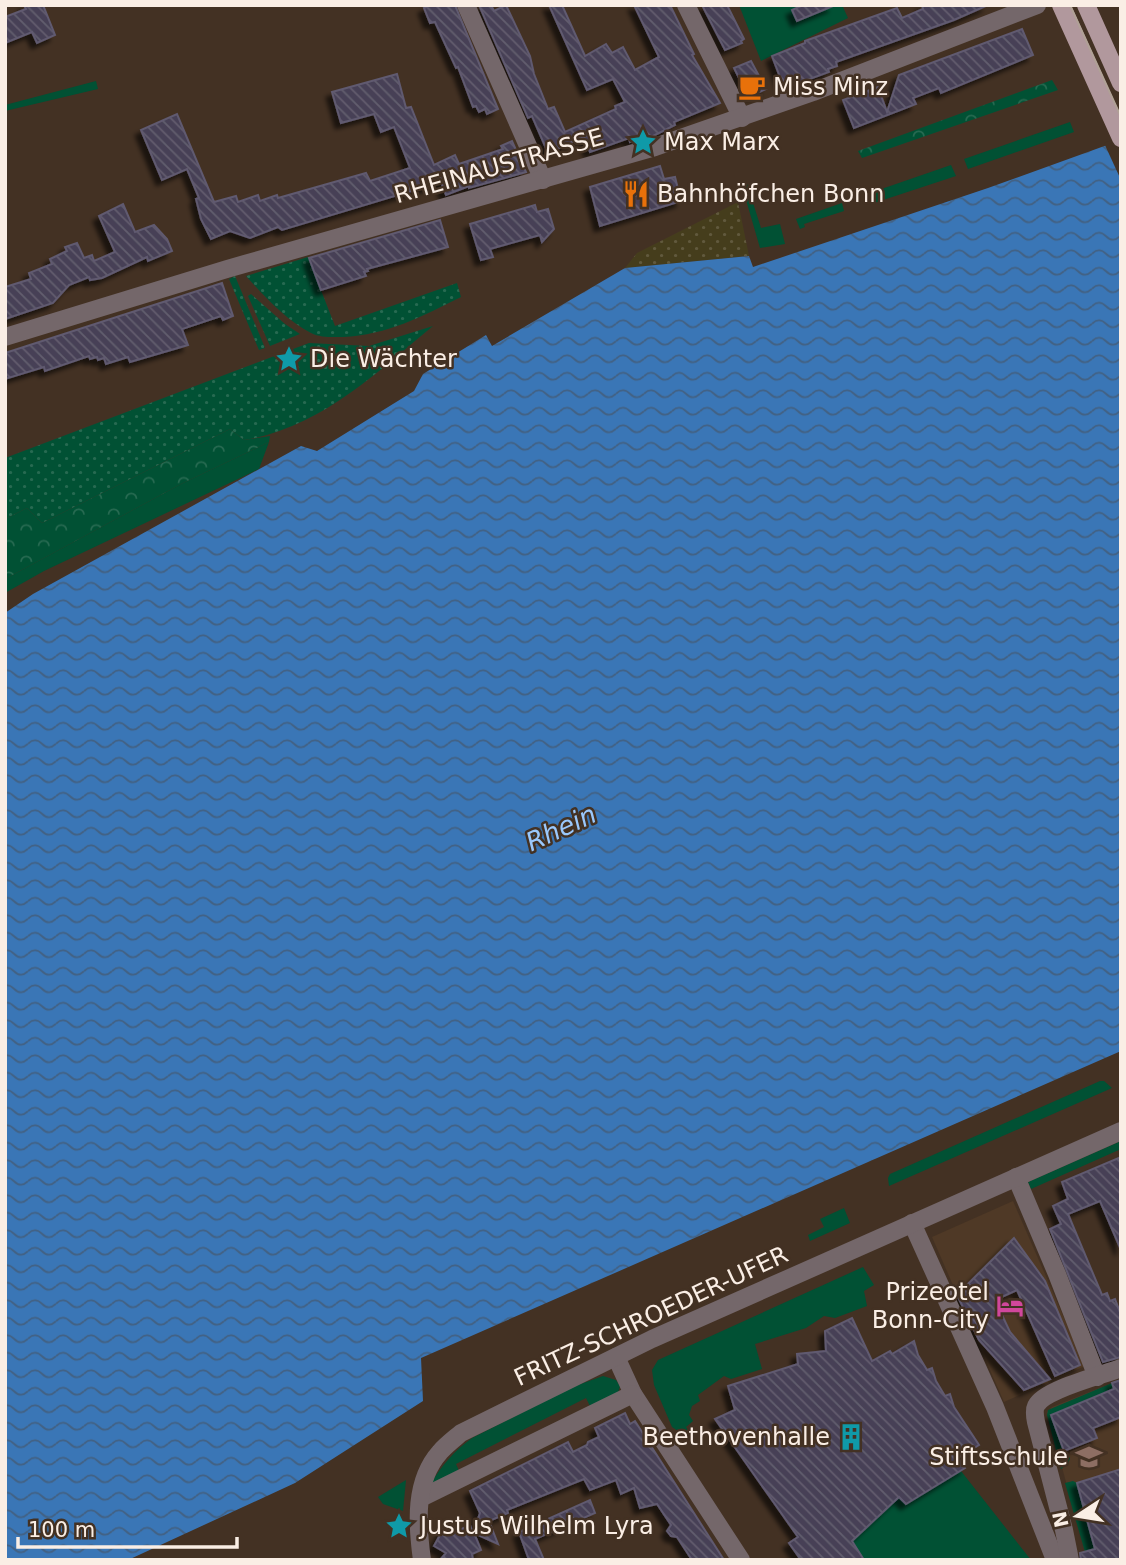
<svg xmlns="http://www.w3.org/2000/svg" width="1126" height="1565" font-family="'DejaVu Sans',sans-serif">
	<defs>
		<pattern id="forest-crowns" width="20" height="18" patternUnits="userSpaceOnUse" patternTransform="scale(1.75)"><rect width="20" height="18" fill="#015134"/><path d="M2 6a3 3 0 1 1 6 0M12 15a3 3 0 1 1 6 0" fill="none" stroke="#276a51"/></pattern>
		<pattern id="sand-dots" width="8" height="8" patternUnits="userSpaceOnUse" patternTransform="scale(1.75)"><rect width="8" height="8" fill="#453d1c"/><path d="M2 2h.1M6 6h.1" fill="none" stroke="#61593d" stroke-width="1.8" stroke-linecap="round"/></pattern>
		<pattern id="park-dots" width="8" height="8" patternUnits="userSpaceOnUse" patternTransform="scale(1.75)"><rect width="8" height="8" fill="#015134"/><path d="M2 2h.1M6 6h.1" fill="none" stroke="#276a51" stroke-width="1.8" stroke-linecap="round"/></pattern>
		<pattern id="water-waves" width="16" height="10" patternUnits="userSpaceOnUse" patternTransform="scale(1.75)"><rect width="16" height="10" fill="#3a76b6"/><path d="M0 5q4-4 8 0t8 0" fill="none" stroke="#426183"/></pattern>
		<pattern id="building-back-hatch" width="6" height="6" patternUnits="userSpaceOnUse" patternTransform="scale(1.75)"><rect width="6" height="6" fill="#474156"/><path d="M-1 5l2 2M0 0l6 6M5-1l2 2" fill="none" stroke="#625d6e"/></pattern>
		<filter id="shadow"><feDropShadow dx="-5.5" dy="5.5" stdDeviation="2" flood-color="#0009"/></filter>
	</defs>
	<rect width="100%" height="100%" fill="#433123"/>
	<g fill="#4f3926">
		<path d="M1013,1201L1085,1366L1004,1402L932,1237Z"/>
		<path d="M1112,1383L1121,1406V1539L1085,1552L1047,1412L1052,1407Z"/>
	</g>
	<g fill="#015134">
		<path d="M739,5H842L848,18L761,61Z"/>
		<path d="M96,81L98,89L5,111V105Z"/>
		<path d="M1070,122L1074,132L968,169L964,159Z"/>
		<path d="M951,165L956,176L871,204L867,194Z"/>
		<path d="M747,184L761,228L780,224L785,244L760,248L742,186Z"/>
		<path d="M842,203L844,211L804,224L805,227L800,229L796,219Z"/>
		<path d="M269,442L259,469L44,571L5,593V579L181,484Z"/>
		<path d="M1100,1081H1104L1112,1088L889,1186L888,1178L890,1174Z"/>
		<path d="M1121,1141V1149L1031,1189L1028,1182Z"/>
		<path d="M844,1208L850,1223L810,1241L808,1235L824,1227L820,1219Z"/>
		<path d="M863,1267L874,1285L864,1291L867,1306L835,1318L824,1316L806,1328L755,1344L762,1369L731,1379L724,1376L698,1395L700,1401L692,1406L689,1415L693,1421L686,1427L693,1438L690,1439L672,1427L654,1385L652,1370L658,1360Z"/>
		<path d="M603,1376L616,1380L620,1386L618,1393L591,1408L586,1398L456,1464L461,1475L430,1485C442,1465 454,1451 472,1438L575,1386Z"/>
		<path d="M1112,1383L1114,1389L1051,1415L1065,1453L1070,1458L1068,1464L1061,1469L1047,1415L1048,1410Z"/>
		<path d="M961,1471L1031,1560H864L852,1541L899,1497L906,1504Z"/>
		<path d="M406,1480L403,1511L383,1504L378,1497Z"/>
		<path d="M1073,1481L1077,1483L1095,1549L1085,1552L1065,1483Z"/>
	</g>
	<g fill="url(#forest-crowns)">
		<path d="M1052,80L1058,90L862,158L858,151Z"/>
		<path d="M230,429L244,440L270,436L269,442L181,484L5,579V519L27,508L42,523Z"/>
	</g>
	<path fill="url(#sand-dots)" d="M738,202L749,256L625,268L637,253Z"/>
	<g fill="url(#park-dots)">
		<path d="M308,257L335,326L457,283L461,297C423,316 387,335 343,337C333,337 321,338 311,333C286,320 265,297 246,276Z"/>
		<path d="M235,276L265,348L259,350L229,279Z"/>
		<path d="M251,294L285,324L300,334L270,346L248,296Z"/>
		<path d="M433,326C376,373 320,428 244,440L230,429L42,523L27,508L5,519V458L309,343L369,346Z"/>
	</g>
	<path fill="url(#water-waves)" d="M1121,140V1051L421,1358L423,1401L295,1483L128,1560H5V613L33,594L301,446L317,451L414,391L423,374L486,335L492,346L625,268L749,256L753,267L988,188Z"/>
	<path fill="#433123" d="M1121,136V180L1104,143Z"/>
	<g fill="url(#building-back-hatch)" stroke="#605a70" stroke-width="2" filter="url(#shadow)">
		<path d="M24,5H43L55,35L37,43L32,32L5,43V17L26,9Z"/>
		<path d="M430,5H455L498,109L487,114L485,109L479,112L476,106L473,107L458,67L456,68L435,22L430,23L424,8Z"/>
		<path d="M479,5H491L494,11L506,5L530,56L534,74L548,109L554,107L565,132L616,109L615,106L625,102L613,79L587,90L549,5H562L585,56L606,44L612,53L623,47L635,70L659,57L634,5H670L694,54L692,55L720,103L674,122L675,125L653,136L630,142L629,138L590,152L584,137L548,153L532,116L528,118Z"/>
		<path d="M702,5H727L744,39L741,41L742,43L725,50Z"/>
		<path d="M803,5H833V6L797,21L792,10Z"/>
		<path d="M922,5H988L954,20L836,62L837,66L828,69L829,72L785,88L783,85L772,56L805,43V41L897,8L902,18L923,9Z"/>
		<path d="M1022,29L1033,55L941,93L939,88L913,98L916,104L854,128L843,100L878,87L887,112L899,75Z"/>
		<path d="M751,61L766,89L753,95L746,92L734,68Z"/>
		<path d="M397,74L406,108L411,107L434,165L455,155L459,164L503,149L501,146L512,141L526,172L469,188V186L446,195L441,182L282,230L278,227L250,238L230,231L211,239L201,219L196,199L199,198L187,169L162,180L141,130L177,114L214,202L236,196L238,202L258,195L260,201L277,195L278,198L366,173L370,181L410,168L394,127L381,132L374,114L341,123L332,92Z"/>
		<path d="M660,166L664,179L675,177L681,201L600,226L590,187Z"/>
		<path d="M123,204L135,232L154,225L167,239L172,251L148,261L147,257L102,278L90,280L89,277L69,285L53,303L5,319V287L31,279L29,273L52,264L50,259L67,251L65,247L77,243L84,258L92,255L94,261L115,252L99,216Z"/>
		<path d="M535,205L537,212L548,209L554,229L542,242L540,235L490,249L493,257L481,260L470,224Z"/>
		<path d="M440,220L448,247L367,269L368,271L364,272L366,276L321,290L309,258Z"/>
		<path d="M222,283L233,316L223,320L221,316L182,329L188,345L130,362L128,357L106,364L104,358L98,360L97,357L90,359L89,356L45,371L44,367L5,379V353Z"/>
		<path d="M1121,1157V1250L1100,1201L1068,1214L1102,1295L1107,1293L1110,1301L1115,1299L1121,1315V1357L1103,1362L1050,1229L1061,1224L1053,1206L1068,1199L1062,1182Z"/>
		<path d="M1014,1238L1045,1281L1080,1365L1055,1376L1017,1290L995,1300L1010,1332L1050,1379L1024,1390L979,1340L957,1295Z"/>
		<path d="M852,1318L872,1361L890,1351L892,1354L914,1341L918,1355L927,1370L932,1368L936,1381L945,1396L950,1394L954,1407L979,1445L958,1458L965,1468L906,1504L899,1497L852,1541L864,1560H801L789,1543L798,1537L715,1419L735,1410L728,1386L798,1364L797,1354L826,1351L825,1331Z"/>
		<path d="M1121,1380V1417L1093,1428L1097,1438L1064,1451L1051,1415L1114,1389L1112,1383Z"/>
		<path d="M625,1413L630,1424L635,1421L724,1560H692L677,1537L671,1536L667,1531L671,1525L657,1504L640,1508L634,1488L621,1494L616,1480L590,1490L584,1479L507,1510L508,1513L489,1521L498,1544L474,1533L481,1550L472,1554L473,1560H440L446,1553L434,1546L445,1526L455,1532L470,1525L473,1533L480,1513L470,1491L568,1442L573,1452L587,1445L588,1442L599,1437L595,1428Z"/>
		<path d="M1121,1469V1560H1081L1080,1553L1095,1549L1077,1483Z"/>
		<path d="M590,1500L595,1513L535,1539L544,1560H529L519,1532Z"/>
	</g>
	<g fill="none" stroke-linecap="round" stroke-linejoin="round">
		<g stroke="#74676a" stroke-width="18">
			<path d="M466,5L543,180"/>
			<path d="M686,5L742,118"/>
			<path d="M5,337L227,269L655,147L813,92L1037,5"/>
			<path d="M1016,1177L1057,1274L1097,1377"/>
			<path d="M912,1223L995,1407L1055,1560"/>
			<path d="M616,1357L633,1394L741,1560"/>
			<path d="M421,1498L633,1394"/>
			<path d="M422,1560C417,1524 414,1481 440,1452C446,1445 454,1439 461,1433L652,1339L1121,1131"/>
			<path d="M1070,1560L1064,1530L1036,1422C1035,1417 1034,1410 1036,1406C1044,1389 1103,1375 1121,1368"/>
		</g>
		<g stroke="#b1989d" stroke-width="18">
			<path d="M1061,5L1121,138"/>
			<path d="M1086,5L1121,83"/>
		</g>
		<path stroke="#b0a196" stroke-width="2" d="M1070,5L1121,117"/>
	</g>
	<defs>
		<symbol id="cafe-bare" viewBox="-9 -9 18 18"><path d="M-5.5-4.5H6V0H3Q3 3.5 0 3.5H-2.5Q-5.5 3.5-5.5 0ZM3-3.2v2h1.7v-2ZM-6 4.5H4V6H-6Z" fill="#e8710a" stroke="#433123" stroke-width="2.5" paint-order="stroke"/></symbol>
		<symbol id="sight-bare" viewBox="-9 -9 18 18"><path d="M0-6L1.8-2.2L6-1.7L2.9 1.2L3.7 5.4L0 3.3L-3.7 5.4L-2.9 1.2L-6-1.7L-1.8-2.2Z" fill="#0f9aa8" stroke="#433123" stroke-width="2.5" paint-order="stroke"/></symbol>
		<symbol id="restaurant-bare" viewBox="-9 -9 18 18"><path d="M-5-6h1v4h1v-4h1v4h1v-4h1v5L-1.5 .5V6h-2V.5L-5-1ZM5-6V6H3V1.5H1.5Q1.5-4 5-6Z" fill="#e8710a" stroke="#433123" stroke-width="2.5" paint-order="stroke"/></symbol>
		<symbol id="hotel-bare" viewBox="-9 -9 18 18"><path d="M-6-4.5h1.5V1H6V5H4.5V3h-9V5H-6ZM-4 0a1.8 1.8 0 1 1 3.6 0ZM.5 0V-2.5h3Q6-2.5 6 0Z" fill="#d1479c" stroke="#433123" stroke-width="2.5" paint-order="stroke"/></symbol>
		<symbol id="building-bare" viewBox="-9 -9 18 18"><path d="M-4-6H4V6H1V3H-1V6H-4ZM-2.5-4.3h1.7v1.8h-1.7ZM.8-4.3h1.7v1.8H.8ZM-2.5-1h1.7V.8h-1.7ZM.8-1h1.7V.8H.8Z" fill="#0f9aa8" stroke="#433123" stroke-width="2.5" paint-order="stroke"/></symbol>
		<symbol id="school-bare" viewBox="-9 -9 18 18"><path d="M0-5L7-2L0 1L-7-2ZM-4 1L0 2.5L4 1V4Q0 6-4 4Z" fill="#8d6e63" stroke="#433123" stroke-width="2.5" paint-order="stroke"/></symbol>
	</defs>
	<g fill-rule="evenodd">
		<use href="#cafe-bare" x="733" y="68" width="38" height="38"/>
		<use href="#sight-bare" x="624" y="123" width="38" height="38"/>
		<use href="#restaurant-bare" x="617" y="175" width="38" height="38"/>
		<use href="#sight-bare" x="270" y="340" width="38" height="38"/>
		<use href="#hotel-bare" x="991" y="1287" width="38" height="38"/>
		<use href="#building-bare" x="832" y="1418" width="38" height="38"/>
		<use href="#school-bare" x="1070" y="1438" width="38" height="38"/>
		<use href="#sight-bare" x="380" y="1507" width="38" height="38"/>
	</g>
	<g text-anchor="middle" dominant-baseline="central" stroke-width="5" stroke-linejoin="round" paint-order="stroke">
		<g font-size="24" fill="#faeee5" stroke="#433123" text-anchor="start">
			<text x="773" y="87">Miss Minz</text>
			<text x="664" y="142">Max Marx</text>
			<text x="657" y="194">Bahnhöfchen Bonn</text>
			<text x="310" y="359">Die Wächter</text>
			<text x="989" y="1292" text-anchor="end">Prizeotel<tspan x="989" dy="28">Bonn-City</tspan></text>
			<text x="830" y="1437" text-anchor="end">Beethovenhalle</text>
			<text x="1068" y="1457" text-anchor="end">Stiftsschule</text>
			<text x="420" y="1526">Justus Wilhelm Lyra</text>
		</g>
		<g font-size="24" fill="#faeee5" stroke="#433123">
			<text transform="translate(499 166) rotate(-16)">RHEINAUSTRASSE</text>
			<text transform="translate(651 1316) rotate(-25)">FRITZ-SCHROEDER-UFER</text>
		</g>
		<g font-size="26" font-style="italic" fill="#9ac8fc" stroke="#433123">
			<text transform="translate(561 828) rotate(-25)">Rhein</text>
		</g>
	</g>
	<rect width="1126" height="1565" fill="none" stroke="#faeee5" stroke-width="14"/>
	<g transform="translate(1077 1516) rotate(258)" stroke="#433123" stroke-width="5" paint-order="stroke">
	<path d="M0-5L12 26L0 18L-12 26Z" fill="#faeee5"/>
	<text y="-10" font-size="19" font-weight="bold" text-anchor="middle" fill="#faeee5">N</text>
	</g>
	<path d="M18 1537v10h219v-10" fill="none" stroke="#faeee5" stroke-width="3.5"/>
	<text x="28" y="1537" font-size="21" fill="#faeee5" stroke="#433123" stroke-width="5" paint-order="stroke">100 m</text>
</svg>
